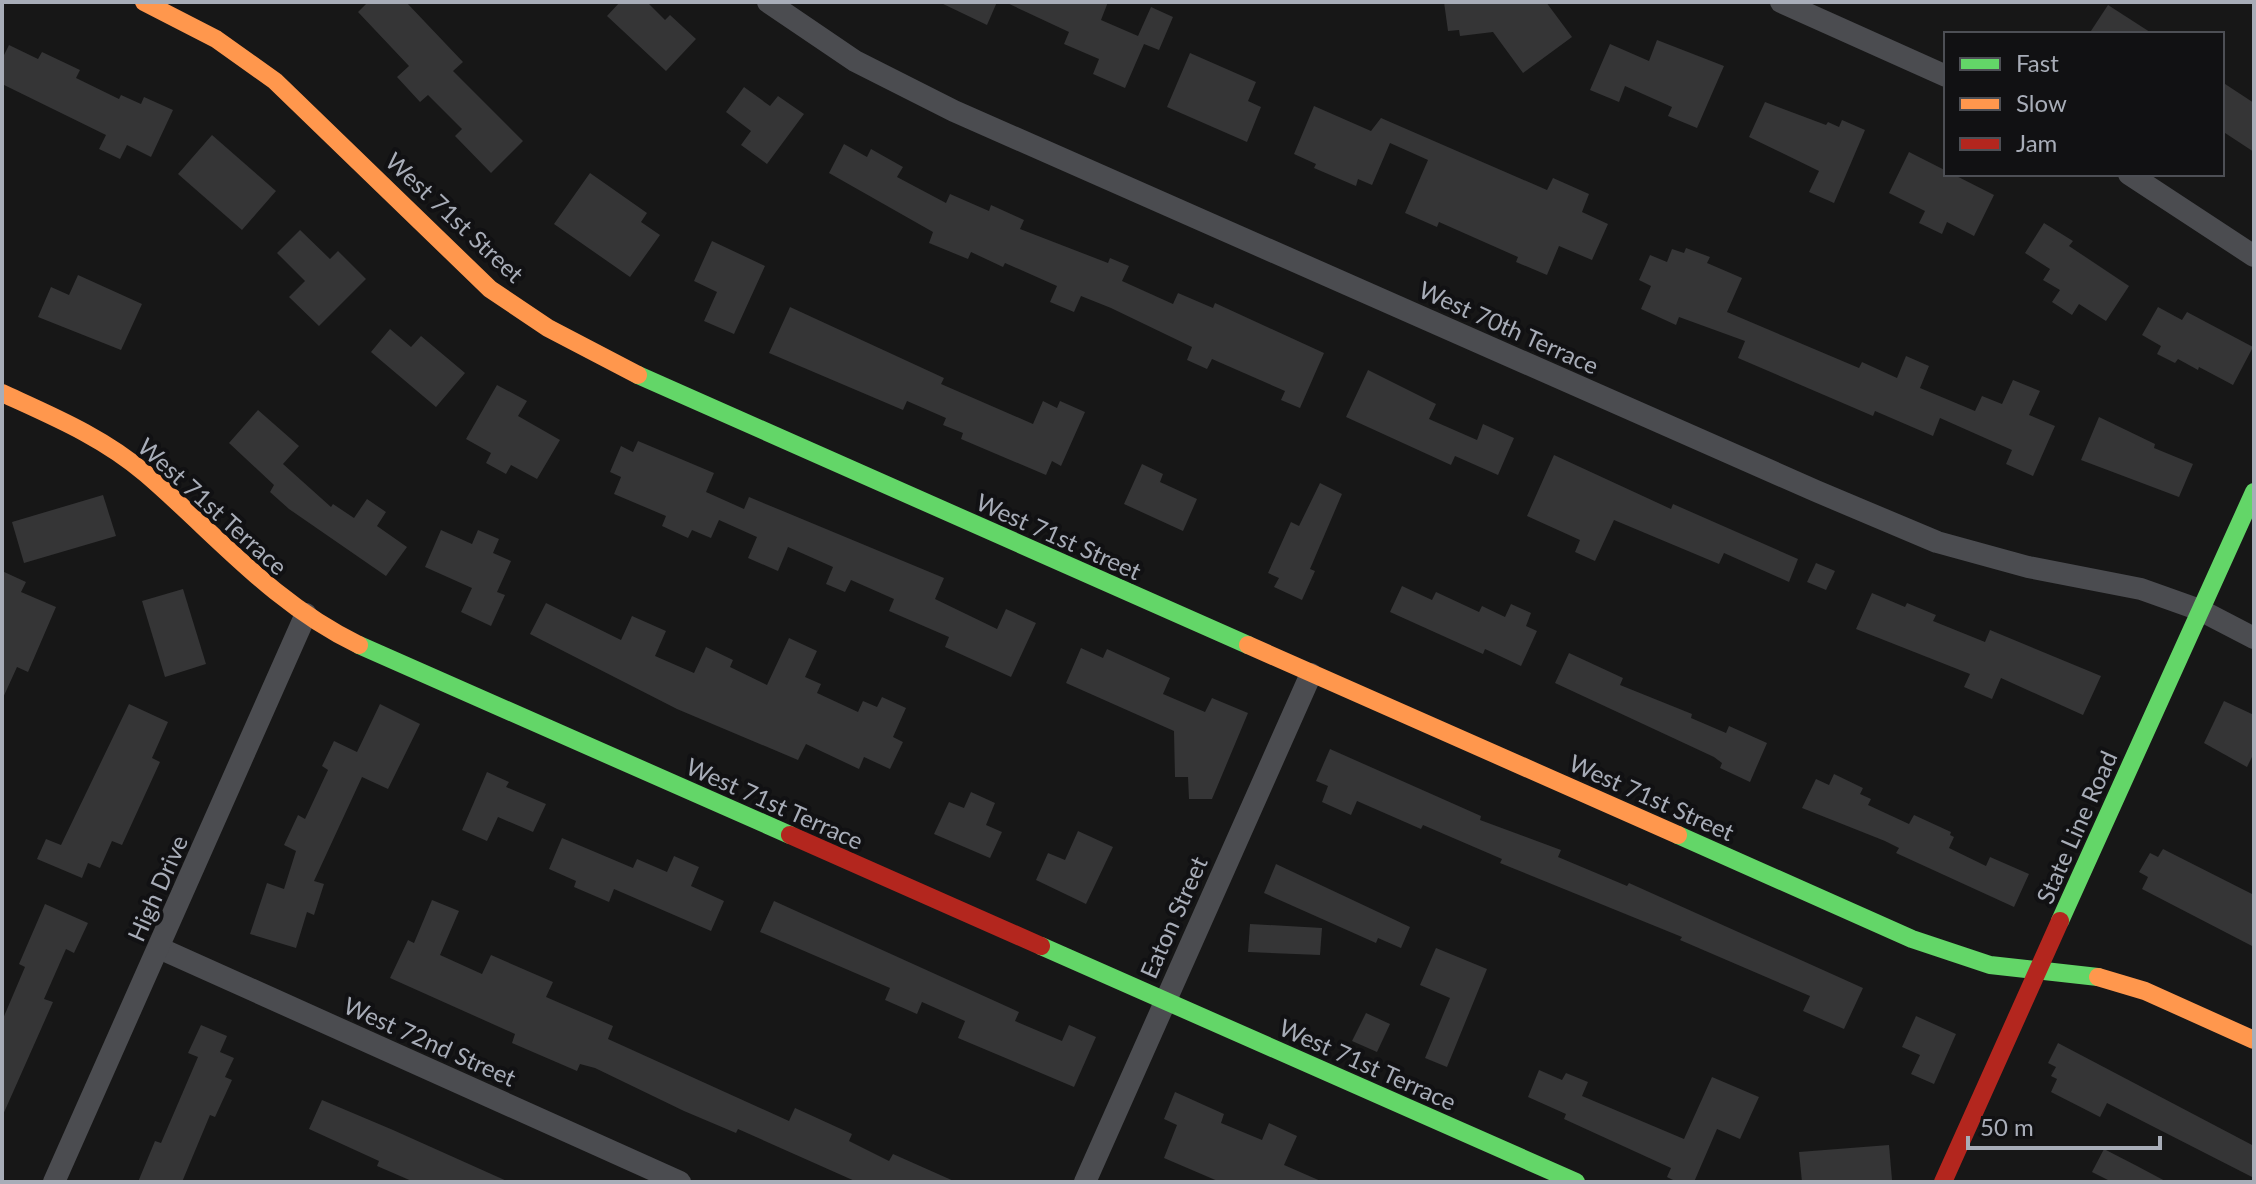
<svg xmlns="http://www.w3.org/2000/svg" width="2256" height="1184" font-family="Lato,sans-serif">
	<rect width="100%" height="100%" fill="#171717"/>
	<g fill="#353536">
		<path d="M368,2H406L463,62L453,71L523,141L491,173L455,136L462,129L428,95L420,102L397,77L409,66L358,12Z"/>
		<path d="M620,2H647L665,20L670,15L696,39L666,71L607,16Z"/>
		<path d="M939,2H997L987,25Z"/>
		<path d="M1005,2H1108L1101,20L1138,36L1151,7L1173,17L1159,50L1144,44L1125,88L1093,74L1099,59L1064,44L1069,32Z"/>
		<path d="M1444,2H1546L1572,37L1523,73L1493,32L1460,36L1459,30L1448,31Z"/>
		<path d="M2108,5L2153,34H2089Z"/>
		<path d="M1657,40L1724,66L1697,128L1668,116L1672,107L1625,86L1619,102L1590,90L1610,44L1649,61Z"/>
		<path d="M9,45L38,59L42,52L80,70L76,78L119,99L121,95L141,104L144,97L173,110L151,157L127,145L120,159L99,149L106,135L2,84V59Z"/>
		<path d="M1190,53L1256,82L1248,101L1261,107L1247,142L1167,107Z"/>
		<path d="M2222,82L2254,103V152L2222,131Z"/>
		<path d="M744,87L770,106L778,96L804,114L767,164L741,145L751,131L726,112Z"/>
		<path d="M1765,102L1826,125L1828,122L1839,127L1842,120L1865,130L1834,203L1809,192L1819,171L1749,137Z"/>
		<path d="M1314,106L1371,131L1381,118L1547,190L1553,178L1589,194L1582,212L1608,224L1592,260L1559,246L1547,275L1516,262L1518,257L1439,222L1437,227L1405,213L1428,160L1390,143L1372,185L1358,179L1356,186L1314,168L1316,164L1294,154Z"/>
		<path d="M212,135L276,191L242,230L178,174Z"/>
		<path d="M844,144L867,157L871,149L903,167L897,177L946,203L950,194L989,211L991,205L1024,220L1020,229L1108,263L1110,258L1129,266L1122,281L1173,304L1178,293L1213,308L1215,303L1324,353L1300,408L1281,400L1285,391L1212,359L1207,369L1187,360L1192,347L1111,308L1081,296L1074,312L1050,302L1057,286L1005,263L1003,267L971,252L968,259L929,243L933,232L829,173Z"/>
		<path d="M1909,152L1994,195L1974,236L1947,222L1942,234L1919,223L1925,211L1889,193Z"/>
		<path d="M590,173L647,213L641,222L660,235L630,277L554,224Z"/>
		<path d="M2044,223L2073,241L2069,246L2129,286L2106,321L2079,304L2072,315L2052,302L2060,290L2043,280L2050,269L2025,253Z"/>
		<path d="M300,230L330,259L338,251L366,279L319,326L289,297L305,281L277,253Z"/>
		<path d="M712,241L765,266L734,334L704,321L717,292L694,281Z"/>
		<path d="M1686,248L1710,257L1707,263L1742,278L1727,312L1859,368L1862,362L1897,378L1906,356L1929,366L1920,388L1975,411L1982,396L2002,404L2013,380L2040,391L2029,415L2055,426L2033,476L2006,464L2012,450L1940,418L1933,436L1875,411L1873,416L1738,358L1745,341L1679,317L1676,325L1641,309L1651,286L1639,280L1650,255L1667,262L1672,249L1684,253Z"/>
		<path d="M78,275L142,304L121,350L38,317L51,287L69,295Z"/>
		<path d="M790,307L944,378L941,384L1033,424L1043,401L1057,408L1060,401L1085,412L1061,466L1052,461L1046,475L961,439L963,433L943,425L946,418L907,401L903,410L769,353Z"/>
		<path d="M2158,307L2182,320L2187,312L2253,347L2233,385L2199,367L2198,370L2178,359L2175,363L2157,354L2161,346L2142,335Z"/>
		<path d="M390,329L411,347L421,336L465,373L436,407L371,352Z"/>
		<path d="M1368,370L1436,404L1429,419L1477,440L1483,424L1514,438L1498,475L1455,456L1451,465L1346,417Z"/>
		<path d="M497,385L527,401L518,416L560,440L537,479L511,465L506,474L486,463L491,453L466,439Z"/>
		<path d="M258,410L299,446L283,464L331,507L333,504L354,518L367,499L386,512L377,526L407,547L386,576L289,509L270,492L274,485L229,443Z"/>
		<path d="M2099,417L2155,444L2154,448L2193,464L2179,497L2081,460Z"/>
		<path d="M638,441L714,473L706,492L744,509L749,497L944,578L935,599L997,629L1006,609L1036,623L1011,677L945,647L949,637L889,611L894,599L851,580L845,592L826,584L833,567L788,547L778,571L748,558L757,537L719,520L711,538L692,530L688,538L662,526L666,516L614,494L621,477L610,472L621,446L633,452Z"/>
		<path d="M1554,455L1671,509L1673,504L1798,559L1789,582L1724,553L1719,564L1614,520L1595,561L1575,552L1580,540L1527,516Z"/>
		<path d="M1142,464L1163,474L1160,482L1197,499L1183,531L1124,504Z"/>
		<path d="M1320,483L1342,494L1310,569L1315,571L1302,600L1274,587L1279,578L1268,573L1291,522L1299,526Z"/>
		<path d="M103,495L116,536L24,563L12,522Z"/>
		<path d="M441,530L472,544L478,530L499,539L493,553L511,561L497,592L505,595L491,626L461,612L472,588L425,567Z"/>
		<path d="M1816,563L1835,571L1826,590L1807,582Z"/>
		<path d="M2,571L26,582L21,592L56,607L28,672L17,667L2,700Z"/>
		<path d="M1402,586L1432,600L1436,592L1479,612L1482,606L1505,617L1511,604L1531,613L1526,626L1537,631L1521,666L1485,649L1483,654L1390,612Z"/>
		<path d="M183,589L206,664L165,677L142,601Z"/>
		<path d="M1872,593L1905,607L1907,603L1936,615L1933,621L1985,642L1990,630L2101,676L2083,715L2001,678L1992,699L1964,687L1970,674L1856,629Z"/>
		<path d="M546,603L621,640L632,616L666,631L655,656L694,673L706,647L733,660L730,667L767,685L789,638L817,651L805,677L821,684L817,693L858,712L863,701L877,707L882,697L906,708L893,737L903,742L890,769L864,757L859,769L806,744L798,760L677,709L530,634Z"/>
		<path d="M1081,648L1103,658L1107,649L1170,678L1163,694L1205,712L1212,698L1248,713L1212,799H1189L1188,777H1175L1174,731L1066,683Z"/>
		<path d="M1569,653L1623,678L1620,685L1692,714L1691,718L1726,733L1729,726L1767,743L1750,782L1720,768L1722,763L1714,757L1555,683Z"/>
		<path d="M2224,701L2254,715V753L2247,767L2204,743Z"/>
		<path d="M129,704L168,722L152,758L160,762L122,845L112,841L100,868L88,863L82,878L37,859L46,839L61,845Z"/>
		<path d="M380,704L420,724L388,789L362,777L314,881L324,884L314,915L307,912L296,948L250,934L267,883L284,889L296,851L284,845L298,815L305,819L328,770L322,766L334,741L357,752Z"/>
		<path d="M1330,749L1481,816L1480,820L1561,850L1558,857L1627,886L1629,883L1863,988L1844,1029L1803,1011L1810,996L1680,940L1682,937L1500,863L1502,859L1423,825L1421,829L1357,801L1351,815L1322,802L1328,786L1316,781Z"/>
		<path d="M487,772L509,782L506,787L546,804L533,832L498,817L487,841L462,830Z"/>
		<path d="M1834,774L1863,788L1860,794L1871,799L1868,805L1909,824L1914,815L1951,832L1950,835L1954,837L1949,848L1986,866L1990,857L2029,874L2014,907L1896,853L1899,848L1885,841L1802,808L1816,779L1829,785Z"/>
		<path d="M971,792L995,803L986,825L1002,832L990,858L934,834L949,802L964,808Z"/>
		<path d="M1078,831L1113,847L1086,904L1036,880L1048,853L1065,860Z"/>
		<path d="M562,838L633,868L637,859L667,872L674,856L699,867L691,886L724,901L711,931L614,889L609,902L574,887L576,881L549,869Z"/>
		<path d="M2163,849L2254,895V947L2142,889L2148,877L2139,872L2150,853L2158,857Z"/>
		<path d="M1276,864L1410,927L1401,948L1378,938L1376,943L1264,893Z"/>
		<path d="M432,900L459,911L440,955L482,974L491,955L553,982L546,997L613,1026L608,1039L789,1121L795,1108L852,1134L849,1141L889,1161L893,1154L956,1182H857L738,1129L736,1133L684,1111L595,1068L580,1064L577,1071L512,1043L515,1034L390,978L408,940L414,943Z"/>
		<path d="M774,901L1019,1012L1015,1021L1062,1041L1069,1025L1096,1037L1074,1087L958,1038L965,1021L922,1002L917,1014L885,1000L890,988L760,932Z"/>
		<path d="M45,904L88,923L74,953L66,949L44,999L53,1002L2,1117V1021L25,967L19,964Z"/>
		<path d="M1250,924L1322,928L1320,955L1248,952Z"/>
		<path d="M1436,948L1487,969L1447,1067L1425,1058L1450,998L1420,985Z"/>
		<path d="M1366,1013L1390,1024L1377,1052L1352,1041Z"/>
		<path d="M1916,1016L1956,1034L1934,1084L1911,1074L1920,1055L1902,1047Z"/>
		<path d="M201,1025L227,1036L220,1052L234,1058L225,1077L232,1080L215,1117L210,1115L182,1182H138L155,1141L161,1143L198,1057L188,1053Z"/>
		<path d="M2058,1043L2254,1146V1178L2107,1103L2100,1117L2051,1092L2057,1079L2051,1076L2056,1067L2048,1063Z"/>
		<path d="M1539,1070L1562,1080L1566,1073L1588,1082L1582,1096L1684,1139L1712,1077L1759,1097L1740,1139L1717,1129L1694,1182H1677L1667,1177L1671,1168L1564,1119L1566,1114L1528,1097Z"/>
		<path d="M1175,1092L1224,1114L1221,1123L1262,1140L1269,1123L1297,1136L1284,1165L1323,1182H1220L1164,1158L1177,1125L1164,1119Z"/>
		<path d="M322,1100L393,1130L509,1182H414L377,1166L379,1161L309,1129Z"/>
		<path d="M1889,1145L1892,1180L1802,1182L1799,1152Z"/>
		<path d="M2104,1149L2137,1166L2167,1182H2112L2092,1172Z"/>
	</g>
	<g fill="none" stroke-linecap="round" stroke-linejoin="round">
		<g stroke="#4b4c50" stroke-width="22">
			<path d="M768,2L855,61L954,111L1816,491L1937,542L2028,567L2141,589L2200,610L2254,638"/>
			<path d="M1781,2L1946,76"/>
			<path d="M2129,174L2254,256"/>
			<path d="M159,948L680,1182"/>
			<path d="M54,1182L306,614"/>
			<path d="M1085,1182L1311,674"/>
		</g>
		<g stroke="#63d668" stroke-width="18">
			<path d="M638,375L1248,645"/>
			<path d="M359,645L790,835"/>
			<path d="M1678,835L1912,939L1990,965L2098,977"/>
			<path d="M2060,921L2254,492"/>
			<path d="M1041,946L1576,1182"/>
		</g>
		<g stroke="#ff974d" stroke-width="18">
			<path d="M144,2L216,39L275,81L490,289L548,328L638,375"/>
			<path d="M2,393C52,416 103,437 146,474C217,535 272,603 359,645"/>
			<path d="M1248,645L1678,835"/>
			<path d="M2098,977L2145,991L2254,1040"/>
		</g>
		<g stroke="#b3261e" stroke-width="18">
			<path d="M790,835L1041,946"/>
			<path d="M1943,1182L2060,921"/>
		</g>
	</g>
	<g text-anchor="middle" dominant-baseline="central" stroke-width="8" stroke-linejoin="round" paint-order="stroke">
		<g font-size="24" fill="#a8adb8" stroke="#111113">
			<text transform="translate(455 217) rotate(43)">West 71st Street</text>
			<text transform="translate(1509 327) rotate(24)">West 70th Terrace</text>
			<text transform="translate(213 506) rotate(42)">West 71st Terrace</text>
			<text transform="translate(1059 536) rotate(24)">West 71st Street</text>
			<text transform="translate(1652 797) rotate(24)">West 71st Street</text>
			<text transform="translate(775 803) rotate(24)">West 71st Terrace</text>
			<text transform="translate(2076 827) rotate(-66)">State Line Road</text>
			<text transform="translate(157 888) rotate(-66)">High Drive</text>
			<text transform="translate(1173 917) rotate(-66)">Eaton Street</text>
			<text transform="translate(430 1041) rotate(24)">West 72nd Street</text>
			<text transform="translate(1368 1064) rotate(24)">West 71st Terrace</text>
		</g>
	</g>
	<rect width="2256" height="1184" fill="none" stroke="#a8adb8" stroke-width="8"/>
	<rect x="1944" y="32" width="280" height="144" fill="#111113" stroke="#4d4f55" stroke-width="2"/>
	<rect x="1960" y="58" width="40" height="12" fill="#63d668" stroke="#4d4f55" stroke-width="2"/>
	<text x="2016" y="72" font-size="24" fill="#a8adb8">Fast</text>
	<rect x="1960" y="98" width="40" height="12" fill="#ff974d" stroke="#4d4f55" stroke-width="2"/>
	<text x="2016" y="112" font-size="24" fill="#a8adb8">Slow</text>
	<rect x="1960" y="138" width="40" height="12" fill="#b3261e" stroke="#4d4f55" stroke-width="2"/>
	<text x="2016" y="152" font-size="24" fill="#a8adb8">Jam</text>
	<path d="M1968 1136v12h192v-12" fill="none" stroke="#a8adb8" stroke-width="4"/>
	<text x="1980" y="1136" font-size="24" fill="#a8adb8" stroke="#111113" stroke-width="6" paint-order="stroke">50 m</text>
</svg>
